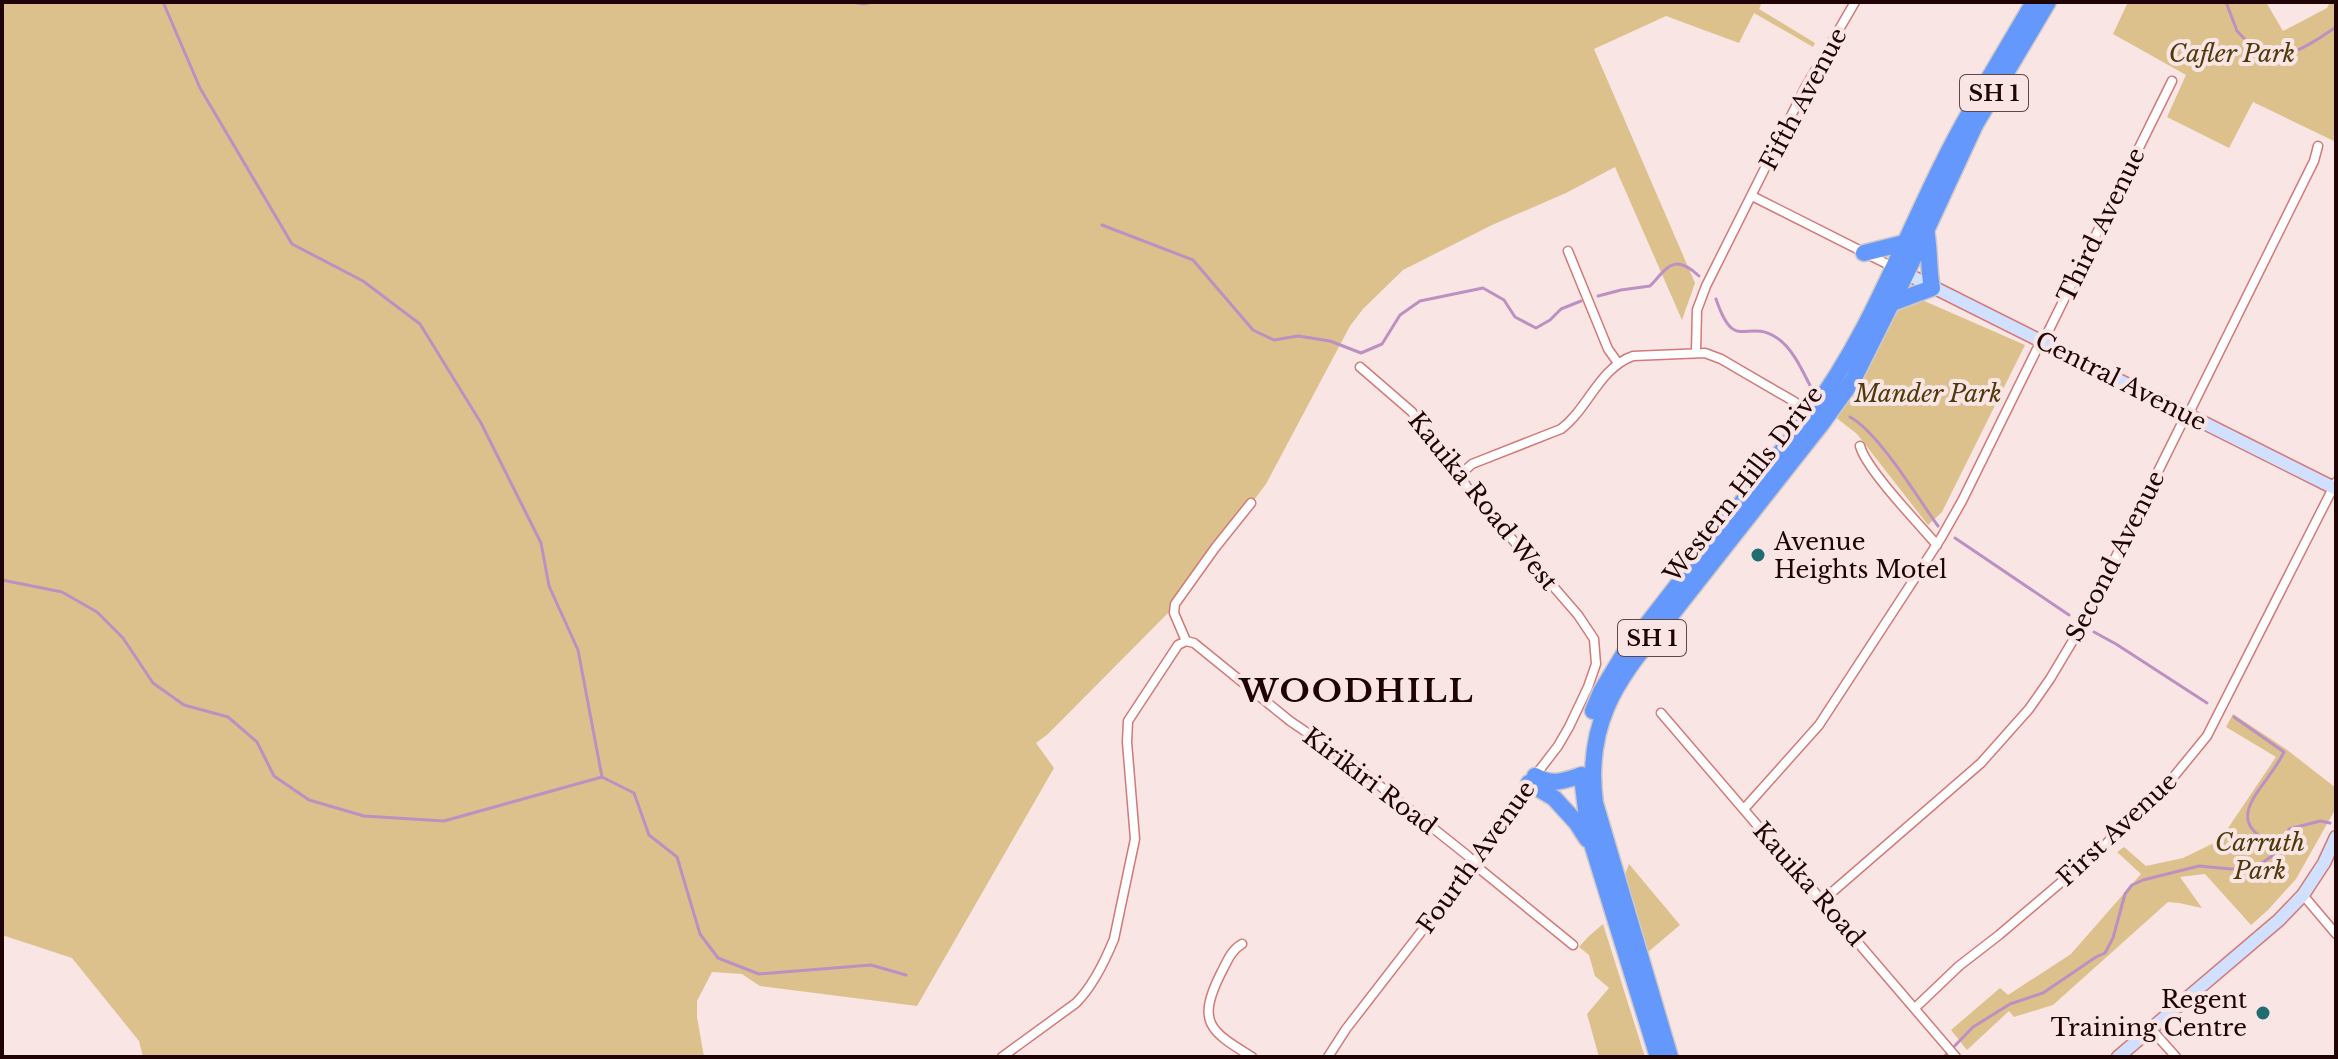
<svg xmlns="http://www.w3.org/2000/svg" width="2338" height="1059" font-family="'Libre Baskerville',serif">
	<rect width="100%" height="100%" fill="#f9e5e4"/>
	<g fill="#dcc18d">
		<path d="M2,2H1762L1759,9L1815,43L1813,47L1754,13L1739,43L1666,16L1594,49L1695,283L1682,320L1615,167L1566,193L1492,225L1403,270L1363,309L1350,326L1266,484L1172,609L1048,734L1036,743L1054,768L917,1006L760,986L742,974L712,972L697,1001V1017L704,1057H143L139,1041L72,958L2,935Z"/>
		<path d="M2128,2H2266L2283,31L2327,8L2330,2H2336V142L2253,102L2229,148L2167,117L2186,75L2113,34Z"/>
		<path d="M1922,300L2025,345L1942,512L1928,525L1857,434L1834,416L1894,313L1899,306Z"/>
		<path d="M2233,714L2286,749L2336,788V808L2296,879L2268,910L2251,925L2205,874L2180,877L2202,908L2179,903L2168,902L2053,1005L2014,1017L2009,1011L1967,1050L1951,1030L2000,988L2008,995L2071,954L2141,874L2117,852L2124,847L2146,866L2183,858L2220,840L2276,757L2226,727Z"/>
		<path d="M1629,864L1680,925L1648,952L1624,877Z"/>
		<path d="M1603,924L1645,1057H1599L1587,1014L1609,988L1595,976L1589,955L1579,947L1589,936Z"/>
	</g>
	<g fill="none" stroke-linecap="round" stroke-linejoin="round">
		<g stroke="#bc91c2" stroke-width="3">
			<path d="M163,2L200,88L292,244L363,281L420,324L481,423L541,543L549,586L578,650L602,777"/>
			<path d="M852,2L864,4L872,2"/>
			<path d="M2226,2L2237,31L2259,54C2292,59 2309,45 2336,27"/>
			<path d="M1102,225L1193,260L1253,330L1274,340L1298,336L1330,341L1361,353L1382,344L1400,315L1420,301L1483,288L1504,300L1515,317L1536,328L1550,320L1561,309L1581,301"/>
			<path d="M1598,296L1621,290L1650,286C1668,267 1674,253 1699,276"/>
			<path d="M1716,299C1735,355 1746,317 1777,338C1795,350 1805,377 1815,395"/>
			<path d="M1850,417C1879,433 1917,497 1938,526"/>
			<path d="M1955,538L2069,615"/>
			<path d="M2,580L62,592L97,612L123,638L153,683L184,705L228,717L257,742L274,776L309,800L364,816L444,821L602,777L634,793L649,835L677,857L700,934L718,958L759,974L871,965L906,975"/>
			<path d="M2094,632L2116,644L2207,703"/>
			<path d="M2234,717L2284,752C2267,789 2212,822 2283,848"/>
			<path d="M1944,1057L1973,1027L2010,1004L2043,993L2096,957L2105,953L2113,938L2125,894L2132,885L2143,880L2199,866L2231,869L2255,868L2283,848L2289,829L2320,821L2330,823"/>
		</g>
		<defs>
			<g id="street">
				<path d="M1752,196L1893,267"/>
				<path d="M1568,251L1608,349L1618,363"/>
				<path d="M1696,352L1697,310L1706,286L1805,88L1855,2"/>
				<path d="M1860,446C1866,469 1919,524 1937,545"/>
				<path d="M1462,473L1472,464L1561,429C1588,409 1599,368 1633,356L1705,353L1721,359L1795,402"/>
				<path d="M1251,503L1215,548L1175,604L1174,613L1186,641L1194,643L1290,721L1350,762L1468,856L1481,870L1573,945"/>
				<path d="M1661,713L1956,1057"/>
				<path d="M1744,809L1819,725L1941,538L1962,501L2037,349L2043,342L2172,81"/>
				<path d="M2303,895L2336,934"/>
				<path d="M1823,900L1981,763L2029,709L2050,679L2081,627L2183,421L2192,407L2314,161L2318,146"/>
				<path d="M1242,944C1231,950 1227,962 1221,973C1196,1023 1210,1031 1252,1057"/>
				<path d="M1915,1008L1959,966L1999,935L2106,844L2119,829L2162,791L2207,736L2336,482"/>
				<path d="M2151,1029L2176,1057"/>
				<path d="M1002,1057L1076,1003C1093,986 1105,961 1114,939L1135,839L1127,742L1128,721L1178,645L1186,641"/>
				<path d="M1328,1057L1346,1029L1469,870L1494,829L1558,746L1569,727L1588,687L1596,664L1594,639L1578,615L1467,487L1461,478L1462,473L1441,457L1412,412L1360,367"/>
			</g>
			<g id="secondary">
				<path d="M1899,270L2336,489"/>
				<path d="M2118,1057L2279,920L2303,895L2324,863L2336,837"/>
			</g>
			<g id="highway">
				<path d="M1988,80L2034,2"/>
				<path d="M1864,253L1904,243"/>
				<path d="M1892,303L1932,288C1928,268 1930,249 1926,230"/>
				<path d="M1593,711L1601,692L1624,654L1809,416C1880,322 1914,207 1973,107"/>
				<path d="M1535,776C1553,786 1563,781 1582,775"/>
				<path d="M1582,777L1589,834L1658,1057"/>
				<path d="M1529,783L1554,798L1576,822L1587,839"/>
				<path d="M1670,1057L1595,803C1585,728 1614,680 1663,625L1822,423L1853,380L1906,274L1975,125L2048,2"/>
			</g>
		</defs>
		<use href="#street" stroke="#d27a77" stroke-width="11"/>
		<use href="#secondary" stroke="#d27a77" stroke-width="15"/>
		<use href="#highway" stroke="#cec8c8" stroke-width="19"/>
		<use href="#street" stroke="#fff" stroke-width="8"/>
		<use href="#secondary" stroke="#d0e0fe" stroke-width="12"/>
		<use href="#highway" stroke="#6498fd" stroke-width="16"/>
	</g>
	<g fill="#206c71" stroke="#f9e5e4" stroke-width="3">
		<circle cx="1758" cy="555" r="8"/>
		<circle cx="2263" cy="1013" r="8"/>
	</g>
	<g text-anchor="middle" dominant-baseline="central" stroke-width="8" stroke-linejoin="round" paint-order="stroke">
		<g fill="#f9e5e4" stroke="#614747" stroke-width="2">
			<rect x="1960" y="75" width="68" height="36" rx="6"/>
			<rect x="1618" y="620" width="68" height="36" rx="6"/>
		</g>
		<g font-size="22" font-weight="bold" fill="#200304">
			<text x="1994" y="93">SH 1</text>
			<text x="1652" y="638">SH 1</text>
		</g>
		<g font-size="24" font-style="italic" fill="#4f3909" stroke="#f9e5e4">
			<text x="2232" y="53">Cafler Park</text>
			<text x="1928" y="393">Mander Park</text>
			<text x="2260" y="842">Carruth<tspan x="2260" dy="28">Park</tspan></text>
		</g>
		<g font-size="24" fill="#200304" stroke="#f9e5e4">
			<text transform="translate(1803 99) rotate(-62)">Fifth Avenue</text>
			<text transform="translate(2101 225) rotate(-64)">Third Avenue</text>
			<text transform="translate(2121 381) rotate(27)">Central Avenue</text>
			<text transform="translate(1743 484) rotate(-52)">Western Hills Drive</text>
			<text transform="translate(1483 501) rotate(51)">Kauika Road West</text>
			<text transform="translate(2115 556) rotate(-63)">Second Avenue</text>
			<text transform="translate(1370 781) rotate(37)">Kirikiri Road</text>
			<text transform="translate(2117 829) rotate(-43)">First Avenue</text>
			<text transform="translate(1476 857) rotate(-54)">Fourth Avenue</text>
			<text transform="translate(1809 884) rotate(49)">Kauika Road</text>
		</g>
		<g font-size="24" fill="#200304" stroke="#f9e5e4" text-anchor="start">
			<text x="1774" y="541">Avenue<tspan x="1774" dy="28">Heights Motel</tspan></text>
			<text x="2247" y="999" text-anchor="end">Regent<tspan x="2247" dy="28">Training Centre</tspan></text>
		</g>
		<g font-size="32" font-weight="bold" letter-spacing="2" fill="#200304" stroke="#f9e5e4">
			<text x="1357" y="691">WOODHILL</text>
		</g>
	</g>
	<rect width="2338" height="1059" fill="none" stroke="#200304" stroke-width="8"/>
</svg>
